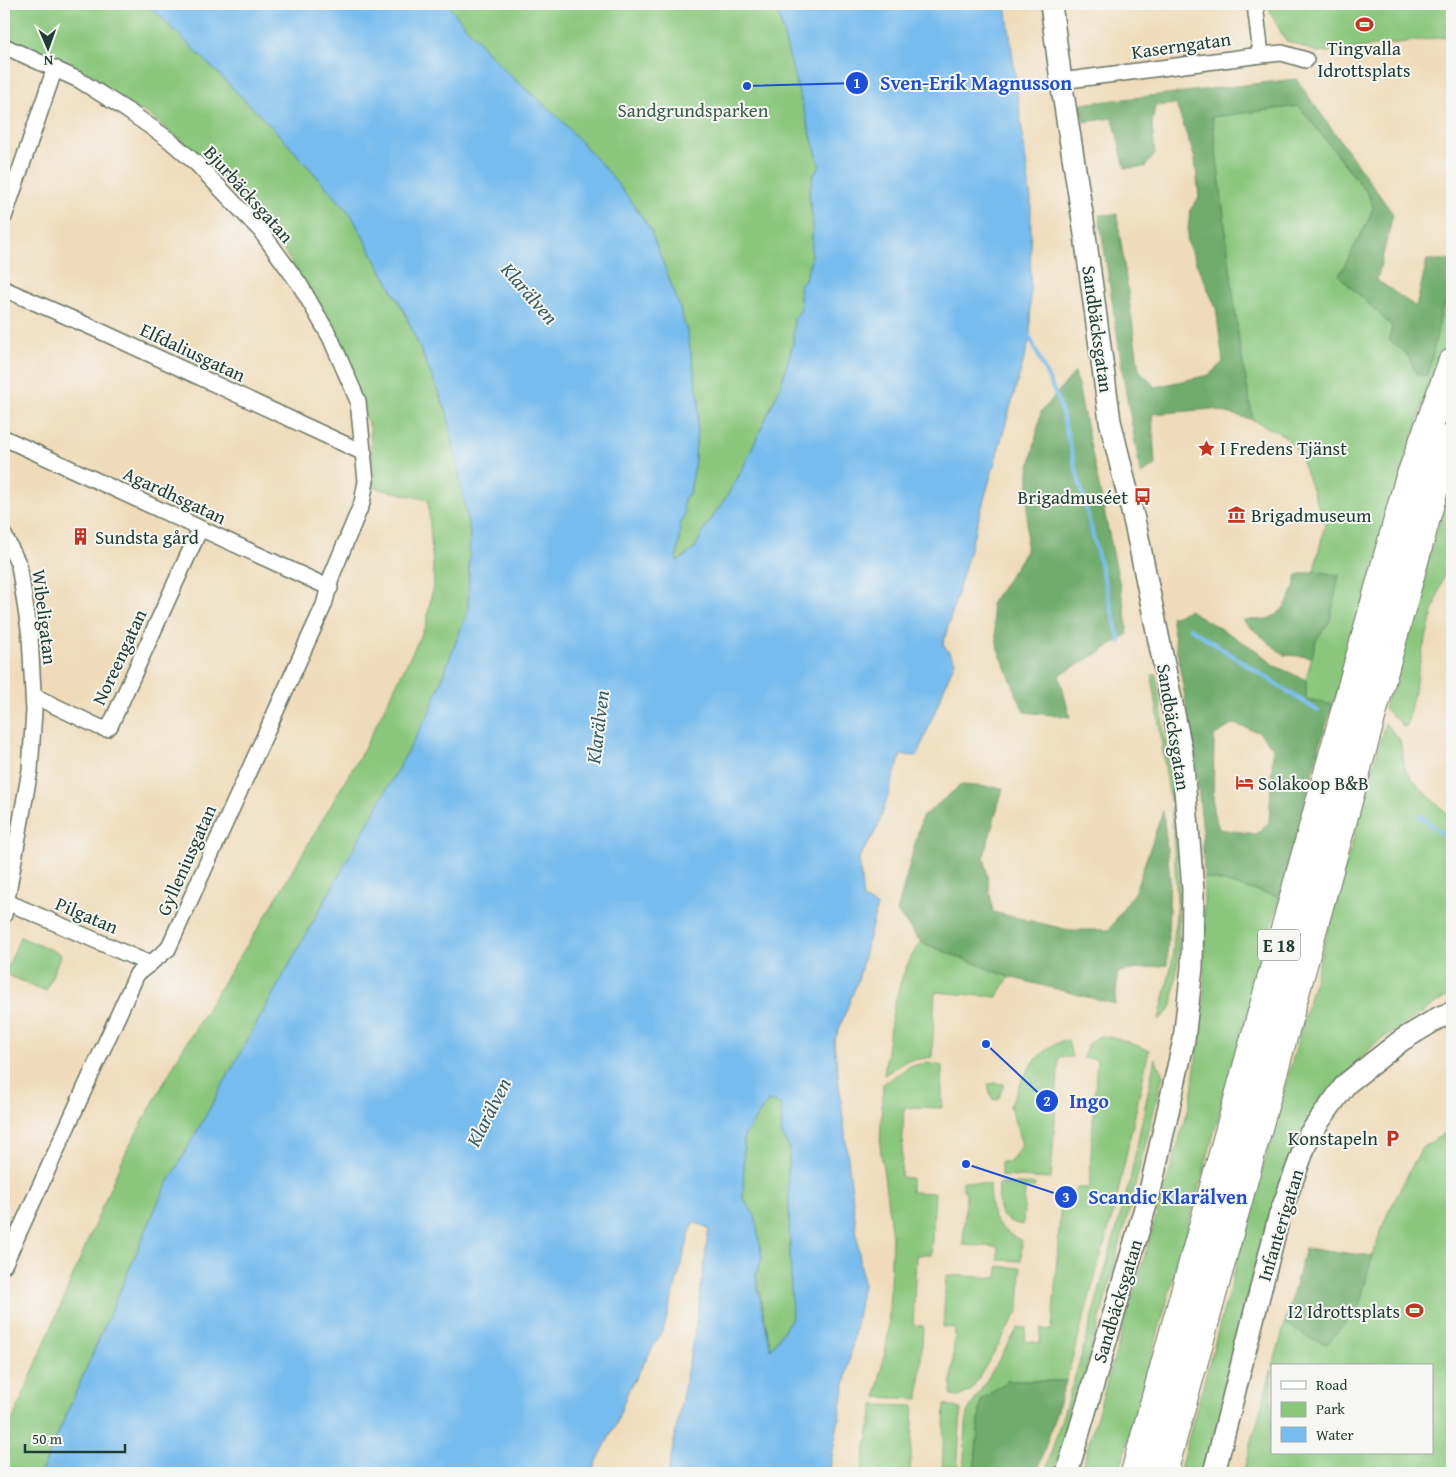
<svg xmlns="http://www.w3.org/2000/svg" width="1456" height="1477" font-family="'Gentium Book Plus',serif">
	<rect width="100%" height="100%" fill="#f6f6f2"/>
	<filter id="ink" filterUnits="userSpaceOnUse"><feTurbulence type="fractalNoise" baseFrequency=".02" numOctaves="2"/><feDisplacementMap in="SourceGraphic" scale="10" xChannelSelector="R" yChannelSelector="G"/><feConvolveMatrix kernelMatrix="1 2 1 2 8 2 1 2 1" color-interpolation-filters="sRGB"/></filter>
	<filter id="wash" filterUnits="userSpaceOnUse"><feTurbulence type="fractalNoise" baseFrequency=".0096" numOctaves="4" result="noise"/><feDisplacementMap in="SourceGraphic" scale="20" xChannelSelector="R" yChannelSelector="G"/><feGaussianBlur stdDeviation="1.12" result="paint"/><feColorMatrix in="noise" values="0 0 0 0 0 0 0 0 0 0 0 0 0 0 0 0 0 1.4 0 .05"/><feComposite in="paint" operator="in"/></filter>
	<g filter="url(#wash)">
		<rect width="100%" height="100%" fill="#efdbb9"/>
		<g fill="#8ac77d" stroke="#548258">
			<path d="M4,4H144L156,12L276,131L350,213L405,313L447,412L470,532L468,610L429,713L161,1196L41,1473H4L5,1438L112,1183L127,1150L181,1052L222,984L264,919L364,749L426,625L434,580L428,500L372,487L370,427L326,321L274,234L202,158L148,114L4,47Z"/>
			<path d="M447,4H776C789,59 804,113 820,166L813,176L809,194L813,222L811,259L800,296L801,309L799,314L793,344L780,388L741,472L727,496L706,527L695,548L679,561L676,560L679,544L680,526L685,512L683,508L684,499L690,492L694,469L699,400L687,332L675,294L650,229L634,205L608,172L560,119L513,78L490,55Z"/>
			<path d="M1269,4H1452V36L1319,53L1285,40L1271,14Z"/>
			<path d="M1299,106L1368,194L1373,207L1369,219L1339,276L1392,326L1390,340L1407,354L1417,375H1428L1442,309L1452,293V329L1425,397L1333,705L1306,699V680L1316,640L1330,621L1339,575L1314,571L1325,525L1299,453L1285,436L1253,420L1239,342L1212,117Z"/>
			<path d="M1452,479V545L1422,652L1407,726L1403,727L1398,720L1384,709Z"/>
			<path d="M1156,674L1174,799L1170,801L1152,675Z"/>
			<path d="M1385,723L1400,740L1405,769L1418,786L1452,818V993L1376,1043L1326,1095L1292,1146L1206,1473H1179Z"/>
			<path d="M1175,805L1179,884L1178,960L1172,1006L1166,1014L1159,1020L1172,963L1177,900L1171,807Z"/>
			<path d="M1204,877L1280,897L1119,1473H1080L1191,1100L1204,996Z"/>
			<path d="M20,937L61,954L46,991L5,974Z"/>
			<path d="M921,942L1009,977L997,997L935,992L932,1057L906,1061L884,1075C890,1030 893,979 921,942Z"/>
			<path d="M1100,1036L1117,1038L1149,1050L1116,1202L1066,1381H1007L981,1400L974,1473H963L967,1413L1018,1328H1026L1025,1341L1040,1343L1041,1329L1052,1330L1061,1202L1077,1188H1089L1097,1059L1083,1058C1086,1047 1089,1040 1100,1036Z"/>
			<path d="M1068,1040L1072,1057H1059L1051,1179L1001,1176V1162L1011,1161L1022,1145L1010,1106C1022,1080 1036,1045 1068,1040Z"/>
			<path d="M1155,1058L1163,1075C1129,1209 1097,1343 1053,1473H1045L1080,1360L1130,1180Z"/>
			<path d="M926,1063L942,1066V1108L915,1107L904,1109L901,1177L911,1178V1192L935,1193L931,1255H916L913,1325L923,1326L919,1399L876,1397L888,1335L892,1237L880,1145L883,1084L910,1066Z"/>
			<path d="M995,1083L1004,1084L998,1100L992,1099L988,1084Z"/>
			<path d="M768,1101L781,1104L782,1135L790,1149L788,1174L792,1318L771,1349L756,1275L762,1258L743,1198L744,1136Z"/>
			<path d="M1452,1128V1473H1243L1272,1369V1453H1432V1366H1273L1285,1323L1309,1338L1359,1307L1372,1256L1387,1215L1421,1149Z"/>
			<path d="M963,1181L989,1184C991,1218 991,1225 1022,1241L1021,1261L998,1260V1247L963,1245L966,1191L963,1190Z"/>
			<path d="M999,1184H1035V1188H1025L1023,1225C995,1220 998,1208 999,1184Z"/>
			<path d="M998,1266L1021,1268L1019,1310L971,1391L960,1396H951L955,1328L943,1327L946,1275L997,1278Z"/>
			<path d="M945,1404L961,1409L957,1473H942Z"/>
			<path d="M874,1405L914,1406L910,1473H861Z"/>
		</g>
		<g fill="#6fac6c" stroke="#477450" fill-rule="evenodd">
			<path d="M1296,79L1393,214L1377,280L1416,307L1427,260H1452V293L1442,309L1428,375H1417L1407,354L1389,340L1392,326L1339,276L1369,219L1373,207L1368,194L1299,106L1212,117L1239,342L1253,420L1212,409L1152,414L1155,466L1141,474L1126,393L1099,215L1117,214L1139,370L1155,387L1209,375L1223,362L1216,308L1187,241L1190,210L1199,198L1195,159L1176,104L1155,106L1152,123L1155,154L1145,167L1125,168L1113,118L1084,122L1081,104Z"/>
			<path d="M1075,372L1124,605L1128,634L1099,653L1059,675L1070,717L1024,712L998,649L991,604L1026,551L1029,471L1041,412Z"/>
			<path d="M1314,571L1339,575L1330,621L1316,640L1312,657L1284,655L1242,620C1251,619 1262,621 1270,618C1287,611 1294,591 1297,575Z"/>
			<path d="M1189,610L1256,650L1275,666L1306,680V699L1333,705L1321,741L1280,897L1204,877L1202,823L1194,749L1171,617ZM1233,724L1259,732L1273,748L1269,822L1256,834L1219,829L1213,811L1214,736Z"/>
			<path d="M961,785L1003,788L984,856L993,912L1069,930H1109L1135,891L1163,811L1170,877L1167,965L1118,972L1115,1004L1009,977L921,942L897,912L922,817Z"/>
			<path d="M1305,1248L1372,1256L1359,1307L1327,1344L1309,1338L1285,1323Z"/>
			<path d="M1007,1381H1066L1037,1473H974L981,1400Z"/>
		</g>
		<path fill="#77bcee" stroke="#4b7c91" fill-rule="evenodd" d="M144,4H447L490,55L513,78L560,119L608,172L634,205L650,229L675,294L687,332L699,400L694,469L690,492L684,499L683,508L685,512L680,526L679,544L676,560L679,561L695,548L706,527L727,496L741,472L780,388L793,344L794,318C807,308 797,298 800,284L805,280L811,259L813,222L809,194L813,176L820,166C804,112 789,59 776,4H1006L1031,200L1030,338L943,644L955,661L917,756L901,755L877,829L859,858L863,899L877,906L858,980L834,1042L863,1285L829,1473H668L697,1319L709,1228L693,1222L664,1328L628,1391L616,1424L591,1473H41L161,1196L429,713L468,610L470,532L447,412L405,313L350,213L276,131L156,12ZM768,1101L781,1104L782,1135L790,1149L788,1174L792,1318L771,1349L762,1310L756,1275L762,1258L755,1216L743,1198L744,1136Z"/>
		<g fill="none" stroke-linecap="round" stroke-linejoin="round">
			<g stroke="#77bcee" stroke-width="4">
				<path d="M1028,333L1059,402L1120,642"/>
				<path d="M1190,628L1318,711"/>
				<path d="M1419,815L1452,842"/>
			</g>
		</g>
	</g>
	<g filter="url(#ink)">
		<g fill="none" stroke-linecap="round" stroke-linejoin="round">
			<defs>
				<g id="street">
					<path d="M1255,4L1261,55"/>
					<path d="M4,46L79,80L128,111L168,139L198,165L260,230L300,285L330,337L358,401L366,481L362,503L332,575L324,605L168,949L137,974L4,1265"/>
					<path d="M1061,81L1261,55L1282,53L1306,60"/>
					<path d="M4,217L55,68"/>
					<path d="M4,289L100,331L364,453"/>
					<path d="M4,438L330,588"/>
					<path d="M4,535L19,565L30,636L34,711L30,770L4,915"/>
					<path d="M34,696L99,727L106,729L110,726L200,529"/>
					<path d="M7,902L150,964"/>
				</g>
				<g id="secondary">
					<path d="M1051,4L1061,81L1083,220L1110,421L1136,528L1182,753L1193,890L1192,967L1184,1040L1150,1191L1067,1473"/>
					<path d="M1214,1473L1279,1217L1309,1135L1346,1084L1402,1040L1440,1017L1452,1013"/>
				</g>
				<g id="highway">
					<path d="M1135,1473L1408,483L1452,363"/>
					<path d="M1163,1473L1434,489L1452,438"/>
				</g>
			</defs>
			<use href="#street" stroke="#687463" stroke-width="18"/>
			<use href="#secondary" stroke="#687463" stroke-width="24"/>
			<use href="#highway" stroke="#687463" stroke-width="30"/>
			<use href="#street" stroke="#fff" stroke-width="15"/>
			<use href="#secondary" stroke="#fff" stroke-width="21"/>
			<use href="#highway" stroke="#fff" stroke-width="28"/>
		</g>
	</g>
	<defs>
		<symbol id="stadium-bare" viewBox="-9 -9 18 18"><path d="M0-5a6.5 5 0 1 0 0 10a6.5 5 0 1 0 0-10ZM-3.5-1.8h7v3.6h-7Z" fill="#c8321e" stroke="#f6f6f2" stroke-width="2.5" paint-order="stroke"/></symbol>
		<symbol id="sight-bare" viewBox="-9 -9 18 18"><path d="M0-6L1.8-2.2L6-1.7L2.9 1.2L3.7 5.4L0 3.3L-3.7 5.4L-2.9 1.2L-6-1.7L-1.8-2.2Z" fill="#c8321e" stroke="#f6f6f2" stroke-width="2.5" paint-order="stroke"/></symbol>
		<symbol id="bus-bare" viewBox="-9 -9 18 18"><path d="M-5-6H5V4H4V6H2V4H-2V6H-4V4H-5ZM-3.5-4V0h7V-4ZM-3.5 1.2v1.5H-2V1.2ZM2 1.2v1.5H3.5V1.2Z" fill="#c8321e" stroke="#f6f6f2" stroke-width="2.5" paint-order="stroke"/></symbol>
		<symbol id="museum-bare" viewBox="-9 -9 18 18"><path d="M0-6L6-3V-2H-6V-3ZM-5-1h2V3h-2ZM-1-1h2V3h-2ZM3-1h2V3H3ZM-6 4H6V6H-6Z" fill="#c8321e" stroke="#f6f6f2" stroke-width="2.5" paint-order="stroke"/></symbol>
		<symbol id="building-bare" viewBox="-9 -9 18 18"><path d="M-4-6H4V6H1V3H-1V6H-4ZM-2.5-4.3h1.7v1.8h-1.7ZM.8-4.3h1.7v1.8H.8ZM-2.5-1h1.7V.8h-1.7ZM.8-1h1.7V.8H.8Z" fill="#c8321e" stroke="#f6f6f2" stroke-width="2.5" paint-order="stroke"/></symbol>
		<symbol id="hotel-bare" viewBox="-9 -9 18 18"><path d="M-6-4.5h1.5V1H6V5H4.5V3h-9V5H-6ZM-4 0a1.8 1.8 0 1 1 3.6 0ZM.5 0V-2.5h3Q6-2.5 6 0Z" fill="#c8321e" stroke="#f6f6f2" stroke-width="2.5" paint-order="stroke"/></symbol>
		<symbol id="parking-bare" viewBox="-9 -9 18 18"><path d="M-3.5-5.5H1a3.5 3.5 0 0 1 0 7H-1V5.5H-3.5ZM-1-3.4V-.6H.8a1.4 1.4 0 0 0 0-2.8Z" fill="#c8321e" stroke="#f6f6f2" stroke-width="2.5" paint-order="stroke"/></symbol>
	</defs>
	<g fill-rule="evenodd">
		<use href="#stadium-bare" x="1352" y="12" width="25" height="25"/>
		<use href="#sight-bare" x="1194" y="436" width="25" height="25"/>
		<use href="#bus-bare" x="1130" y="484" width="25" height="25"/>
		<use href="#museum-bare" x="1224" y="502" width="25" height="25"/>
		<use href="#building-bare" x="68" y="524" width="25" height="25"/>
		<use href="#hotel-bare" x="1232" y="770" width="25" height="25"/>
		<use href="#parking-bare" x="1380" y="1126" width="25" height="25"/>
		<use href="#stadium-bare" x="1402" y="1298" width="25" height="25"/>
	</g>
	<g text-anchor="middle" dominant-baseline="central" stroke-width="4" stroke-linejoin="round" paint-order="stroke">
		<rect fill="#f6f6f2" stroke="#60746d" stroke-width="1" x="1258" y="929.5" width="42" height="31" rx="4"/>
		<g font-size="18" font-weight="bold" fill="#1f3d34">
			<text x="1279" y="945">E 18</text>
		</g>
		<g font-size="19" fill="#1f3d34" stroke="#f6f6f2">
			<text transform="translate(1181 45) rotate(-8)">Kaserngatan</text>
			<text transform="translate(249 194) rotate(48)">Bjurbäcksgatan</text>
			<text transform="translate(1098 329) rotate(82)">Sandbäcksgatan</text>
			<text transform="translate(193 352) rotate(25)">Elfdaliusgatan</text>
			<text transform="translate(175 495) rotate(25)">Agardhsgatan</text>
			<text transform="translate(45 617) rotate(83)">Wibeligatan</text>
			<text transform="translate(119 657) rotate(-65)">Noreengatan</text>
			<text transform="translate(1174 727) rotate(81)">Sandbäcksgatan</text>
			<text transform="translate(186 860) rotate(-66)">Gylleniusgatan</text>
			<text transform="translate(87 915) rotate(23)">Pilgatan</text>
			<text transform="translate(1280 1225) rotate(-73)">Infanterigatan</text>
			<text transform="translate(1117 1301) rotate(-73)">Sandbäcksgatan</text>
		</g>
		<g font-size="19" fill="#1f3d34" stroke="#f6f6f2" text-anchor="start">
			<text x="1364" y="48" text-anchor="middle">Tingvalla<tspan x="1364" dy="22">Idrottsplats</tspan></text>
			<text x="1220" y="448">I Fredens Tjänst</text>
			<text x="1128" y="497" text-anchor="end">Brigadmuséet</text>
			<text x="1251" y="515">Brigadmuseum</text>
			<text x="95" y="537">Sundsta gård</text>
			<text x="1258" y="783">Solakoop B&amp;B</text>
			<text x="1378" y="1138" text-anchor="end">Konstapeln</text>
			<text x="1400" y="1311" text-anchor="end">I2 Idrottsplats</text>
		</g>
		<g font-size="19" fill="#3a6046" stroke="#f6f6f2">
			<text x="693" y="110">Sandgrundsparken</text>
		</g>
		<g font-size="20" font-style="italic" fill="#355d62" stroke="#f6f6f2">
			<text transform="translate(530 293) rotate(49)">Klarälven</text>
			<text transform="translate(597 727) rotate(-83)">Klarälven</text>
			<text transform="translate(488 1112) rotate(-63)">Klarälven</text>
		</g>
	</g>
	<path fill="none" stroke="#1d4ed8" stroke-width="2" d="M747 86L857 83M986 1044L1047 1101M966 1164L1066 1197"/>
	<g fill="#1d4ed8" stroke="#f6f6f2" stroke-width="2">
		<circle cx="747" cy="86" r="5"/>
		<circle cx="986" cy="1044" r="5"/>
		<circle cx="966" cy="1164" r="5"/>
		<circle cx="857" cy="83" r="12"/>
		<circle cx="1047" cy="1101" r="12"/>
		<circle cx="1066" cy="1197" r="12"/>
	</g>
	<g font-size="15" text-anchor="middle" font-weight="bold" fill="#fff">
		<text x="857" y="88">1</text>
		<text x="1047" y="1106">2</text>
		<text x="1066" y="1202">3</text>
	</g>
	<g font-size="20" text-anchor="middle" font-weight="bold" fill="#1d4ed8" stroke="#f6f6f2" stroke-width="4" stroke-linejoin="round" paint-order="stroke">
		<text x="976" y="90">Sven-Erik Magnusson</text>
		<text x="1089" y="1108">Ingo</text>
		<text x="1168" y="1204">Scandic Klarälven</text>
	</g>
	<rect width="1456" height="1477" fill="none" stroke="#f6f6f2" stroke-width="20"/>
	<rect x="1271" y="1364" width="162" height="90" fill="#f6f6f2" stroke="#a0aca6"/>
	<rect x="1281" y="1381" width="25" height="8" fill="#ffffff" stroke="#a0aca6"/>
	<text x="1316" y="1390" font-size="15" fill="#1f3d34">Road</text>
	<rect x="1281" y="1402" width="25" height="15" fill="#8ac77d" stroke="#a0aca6"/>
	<text x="1316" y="1414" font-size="15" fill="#1f3d34">Park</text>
	<rect x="1281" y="1427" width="25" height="15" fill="#77bcee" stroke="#a0aca6"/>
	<text x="1316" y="1440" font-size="15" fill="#1f3d34">Water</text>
	<g transform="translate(48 48) rotate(178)" stroke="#f6f6f2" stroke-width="4" paint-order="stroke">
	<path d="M0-4L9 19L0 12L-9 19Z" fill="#1f3d34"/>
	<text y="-8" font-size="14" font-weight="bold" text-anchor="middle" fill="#1f3d34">N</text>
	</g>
	<path d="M25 1444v8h100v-8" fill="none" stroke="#1f3d34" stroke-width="2.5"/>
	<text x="32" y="1444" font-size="15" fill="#1f3d34" stroke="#f6f6f2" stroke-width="4" paint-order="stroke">50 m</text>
</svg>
